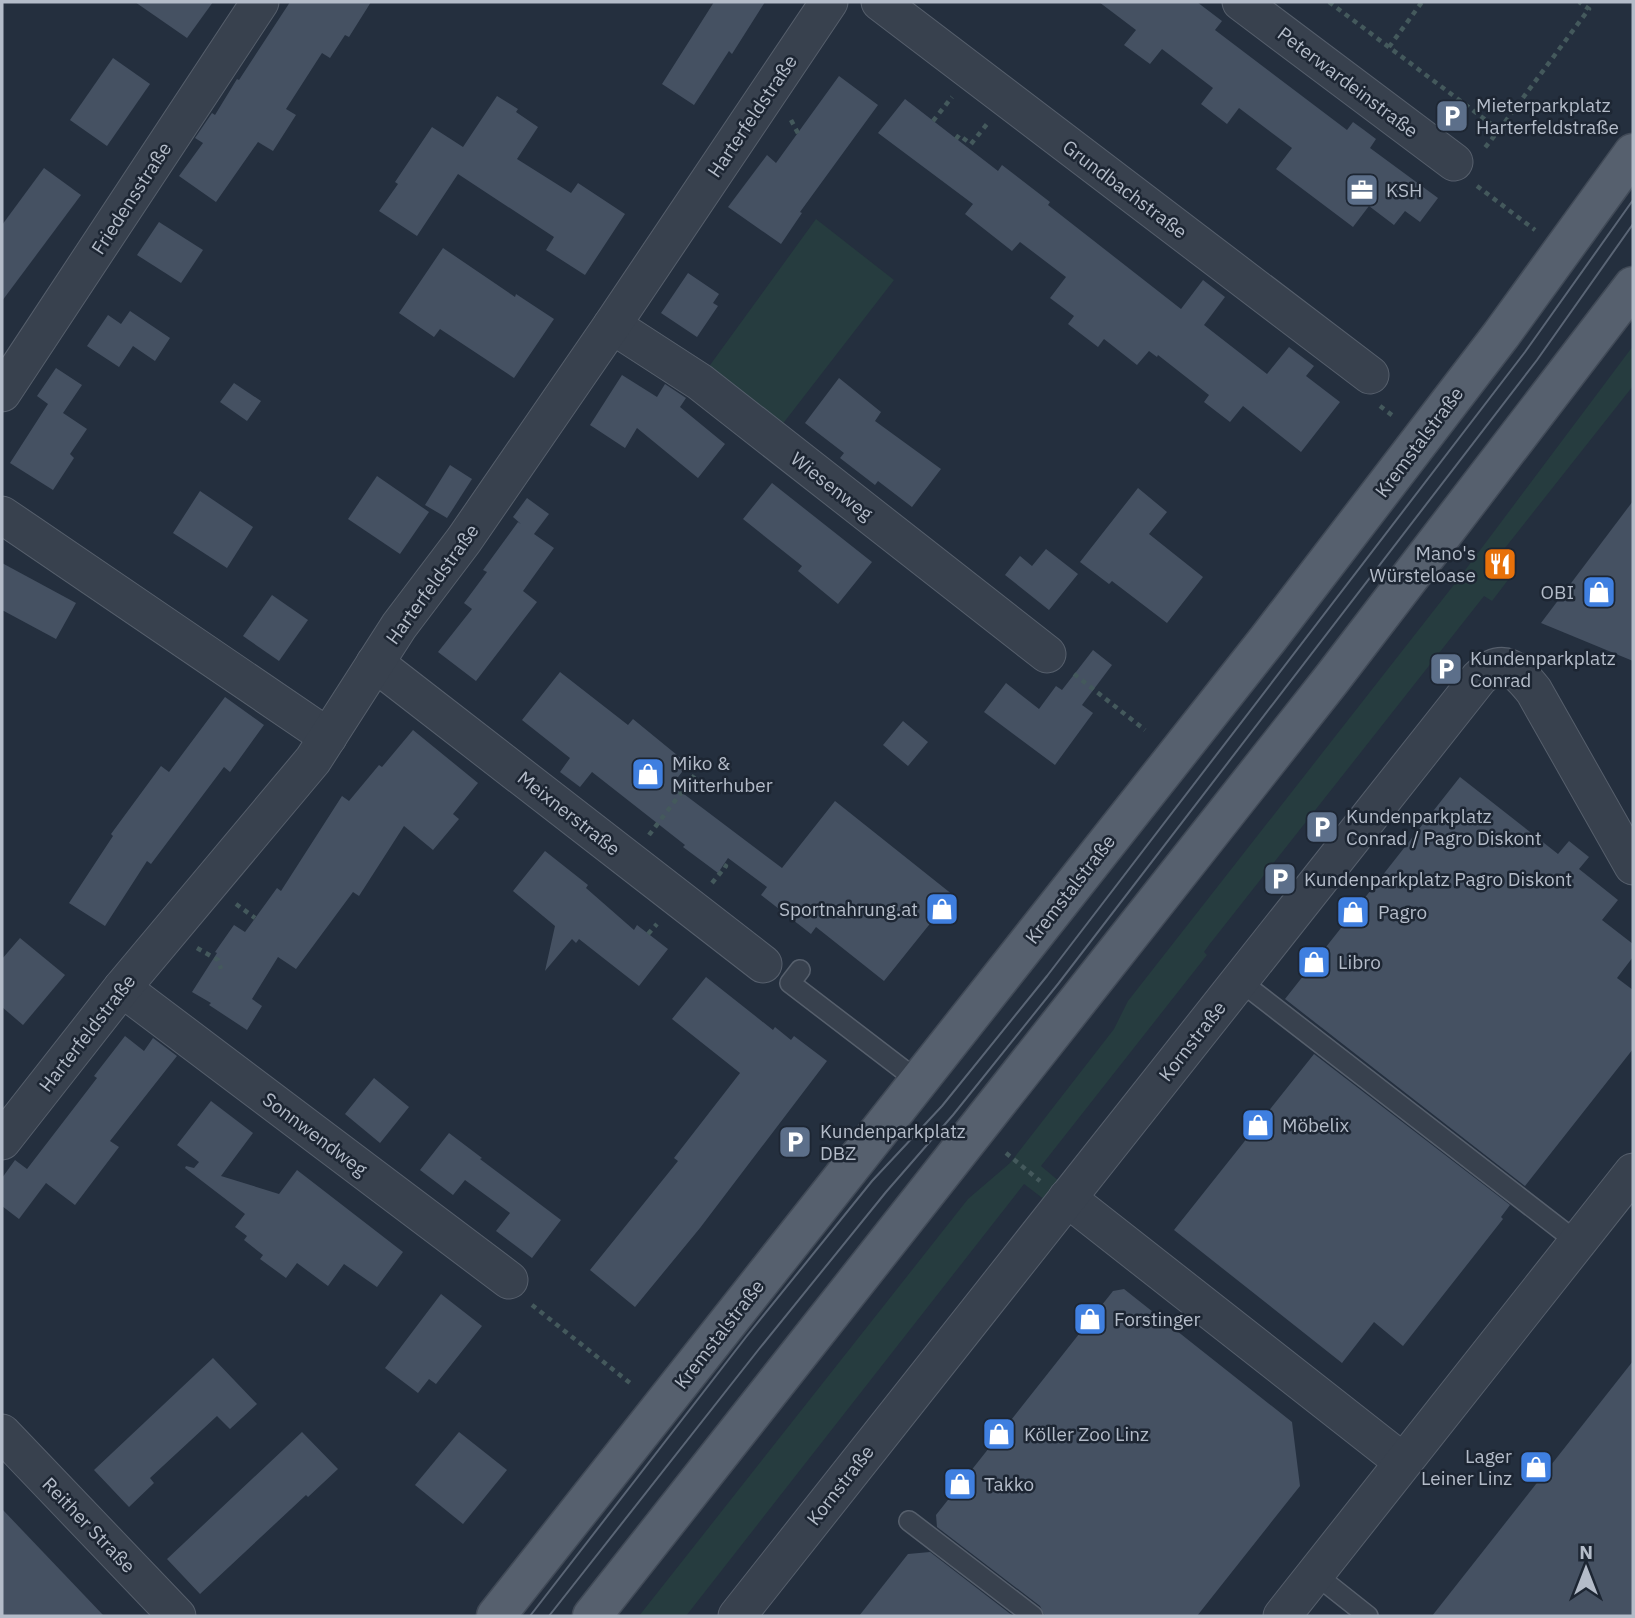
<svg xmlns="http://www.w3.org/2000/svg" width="1635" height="1618" font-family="'IBM Plex Sans',sans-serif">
	<rect width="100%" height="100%" fill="#242f3e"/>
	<g fill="#263c3f">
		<path d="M816,219L894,280L778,430L705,372Z"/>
		<path d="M1633,346V386L1490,567L1508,580L1492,601L1484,596L1209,945L1204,952L1207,955L1041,1166L1060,1182L1045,1200L1024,1184L686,1616H639L968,1199L1010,1163L1114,1029L1128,1001L1460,577Z"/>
	</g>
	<g fill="#455162">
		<path d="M135,2H213L187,38Z"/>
		<path d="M290,2H371L349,37L345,35L330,58L322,53L286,109L296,115L273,151L258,142L216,202L179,176L203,143L195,138L212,113L215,115L237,79L239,80Z"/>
		<path d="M714,2H765L732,54L729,51L694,105L662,84Z"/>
		<path d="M1099,2H1197L1222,21L1215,30L1347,130L1353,122L1364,130L1376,139L1370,148L1438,198L1420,222L1405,211L1394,225L1369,206L1353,227L1276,169L1292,148L1239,108L1227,124L1201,104L1213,88L1162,49L1150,64L1124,45L1136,30Z"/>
		<path d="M113,58L150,84L107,146L70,120Z"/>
		<path d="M839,76L878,105L800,212L802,213L781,244L728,207L767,155L776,163Z"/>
		<path d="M497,96L518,109L516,112L538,127L517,159L571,193L578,183L625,214L585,275L546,250L554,237L458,174L417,236L379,211L398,184L395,182L432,127L463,147Z"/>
		<path d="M905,99L998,171L1002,165L1050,202L1048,205L1181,309L1203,280L1225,297L1204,325L1267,374L1289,347L1314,366L1306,376L1340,402L1301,452L1243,406L1230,422L1204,402L1209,395L1158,355L1157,357L1149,351L1137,365L1104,339L1098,347L1068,324L1074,316L1050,298L1066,277L1020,242L1012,251L965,214L973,204L878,133Z"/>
		<path d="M44,168L81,195L2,301V225Z"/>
		<path d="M159,222L203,250L181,283L137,255Z"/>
		<path d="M443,248L515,297L516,294L554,319L514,378L440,329L434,337L399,313Z"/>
		<path d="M688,273L719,294L713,303L718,306L697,337L661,313Z"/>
		<path d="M130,311L170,338L155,361L133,346L119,367L87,346L108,315L121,324Z"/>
		<path d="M56,368L82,385L63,413L87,429L70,454L74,458L53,490L10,463L48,404L37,396Z"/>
		<path d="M622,375L657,397L665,384L686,398L680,407L725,444L698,478L637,428L625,448L590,425Z"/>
		<path d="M839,378L881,412L875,421L941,469L912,507L878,481L875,485L840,458L844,453L805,423Z"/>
		<path d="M234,383L261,401L247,421L220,402Z"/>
		<path d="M450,465L472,479L447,518L425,505Z"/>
		<path d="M377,476L429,512L400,554L348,519Z"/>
		<path d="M772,483L872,562L838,604L798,571L802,566L743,519Z"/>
		<path d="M1138,488L1167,512L1149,534L1203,577L1167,623L1112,581L1109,584L1080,562Z"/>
		<path d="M200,491L253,527L227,568L173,533Z"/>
		<path d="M527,498L549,514L534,534L554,548L523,591L537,602L476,681L438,652L472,609L464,603L487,572L483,570L518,522L521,524L513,517Z"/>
		<path d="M1633,501V661L1541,623Z"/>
		<path d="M1046,549L1078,574L1049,610L1005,575L1020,556L1032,566Z"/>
		<path d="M2,563L76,603L56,639L2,610Z"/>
		<path d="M272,595L308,620L279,661L243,636Z"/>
		<path d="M1093,650L1112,665L1082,705L1093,713L1055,765L984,712L1006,683L1039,709L1056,686L1062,690Z"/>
		<path d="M560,672L628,725L633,719L688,764L672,785L782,868L835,801L953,895L884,981L816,927L811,934L761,895L767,887L728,858L718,873L683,847L685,845L592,772L580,787L560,772L570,758L522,720Z"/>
		<path d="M225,697L264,725L230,772L224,767L151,864L147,861L105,926L69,903L113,836L111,834L161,766L169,772Z"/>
		<path d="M903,721L928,742L908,766L883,745Z"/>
		<path d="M413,730L478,783L453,814L459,819L433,850L404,826L359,896L353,892L296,969L278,957L252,999L262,1006L247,1030L209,1005L211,1003L192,992L217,953L215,952L234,925L245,932L277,888L281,891L342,796L349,801L379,765L382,767Z"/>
		<path d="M1460,777L1558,854L1569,841L1589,857L1579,869L1618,900L1602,920L1633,944V957L1617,978L1633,990V1049L1525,1186L1285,999Z"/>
		<path d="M545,851L588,885L586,888L634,930L637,925L668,949L639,986L579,939L576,943L572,939L545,971L555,926L513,891Z"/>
		<path d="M20,938L65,975L23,1025L2,1007V959Z"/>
		<path d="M706,977L773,1030L775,1027L791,1040L794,1036L827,1061L700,1228L635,1307L590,1270L678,1161L674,1158L740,1073L672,1019Z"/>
		<path d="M125,1036L144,1051L153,1038L177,1056L110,1141L119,1147L75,1205L46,1183L19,1219L2,1206V1178L15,1160L27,1169L97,1078L94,1076Z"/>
		<path d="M1314,1054L1510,1205L1501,1217L1503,1219L1403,1346L1374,1322L1342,1363L1174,1230Z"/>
		<path d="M374,1078L409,1107L380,1143L345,1114Z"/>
		<path d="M211,1101L253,1133L221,1176L279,1194L297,1170L403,1252L377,1287L344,1264L328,1286L297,1263L286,1278L260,1259L263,1255L244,1240L247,1236L235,1227L245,1214L185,1168L186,1166L194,1168L199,1162L177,1145Z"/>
		<path d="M449,1133L482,1158L480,1159L561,1220L532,1258L496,1231L510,1213L465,1180L453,1195L420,1170Z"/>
		<path d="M1124,1289L1292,1422L1300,1486L1197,1616H1045L1040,1606L937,1527L936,1515L1113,1291Z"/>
		<path d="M441,1294L482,1326L436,1384L429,1379L418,1393L385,1368Z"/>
		<path d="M213,1358L257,1404L230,1429L217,1416L150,1478L154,1483L129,1507L94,1470Z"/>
		<path d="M1633,1361V1616H1432Z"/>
		<path d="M302,1432L338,1469L308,1497L306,1495L200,1594L167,1559Z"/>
		<path d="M459,1432L507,1470L463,1524L415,1485Z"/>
		<path d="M2,1509L104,1616H2Z"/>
		<path d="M930,1552L1013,1616H859L908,1554Z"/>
	</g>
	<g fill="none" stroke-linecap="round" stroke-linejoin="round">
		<defs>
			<g id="lane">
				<path d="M800,970L790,983L918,1081"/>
				<path d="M1240,981L1577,1242"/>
				<path d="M909,1521L1033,1616"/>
				<path d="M1315,1574L1368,1616"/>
			</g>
			<g id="street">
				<path d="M880,2L1370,375"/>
				<path d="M1241,2L1454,162"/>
				<path d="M612,325L700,382L1047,654"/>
				<path d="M2,393L260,2"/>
				<path d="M2,515L328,737"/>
				<path d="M375,663L763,964"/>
				<path d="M122,988L509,1280"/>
				<path d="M2,1141L122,988L313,760L399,626L464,540L612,325L829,2"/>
				<path d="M1067,1198L1403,1462"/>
				<path d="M2,1433L177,1616"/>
				<path d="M737,1616L1479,678C1504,655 1517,670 1534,691L1633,866"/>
				<path d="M1282,1616L1633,1172"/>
			</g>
			<g id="primary">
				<path d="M496,1616L1268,639L1501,335L1633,153"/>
				<path d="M592,1616L1331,680L1633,286"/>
			</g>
		</defs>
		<use href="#lane" stroke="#565f6c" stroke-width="22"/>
		<use href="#street" stroke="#565f6c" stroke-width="39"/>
		<use href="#primary" stroke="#414a57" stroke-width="41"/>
		<g stroke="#44595c" stroke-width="4.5" stroke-dasharray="5 5" stroke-linecap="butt">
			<path d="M1329,2L1499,130L1484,149"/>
			<path d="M1389,47L1422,2"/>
			<path d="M791,120L800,137"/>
			<path d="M933,121L952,97"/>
			<path d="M1499,130L1589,9L1579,2"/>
			<path d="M956,139L959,135L971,144L987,124"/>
			<path d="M1477,186L1535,230"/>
			<path d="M1380,406L1393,416"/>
			<path d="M1074,674L1145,730"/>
			<path d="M649,835L697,772"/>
			<path d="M712,883L726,866L724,865"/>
			<path d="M236,904L255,918"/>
			<path d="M648,934L657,924"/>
			<path d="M197,948L218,960L221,969"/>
			<path d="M1006,1153L1040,1181"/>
			<path d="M532,1305L630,1383"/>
		</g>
		<use href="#lane" stroke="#38414e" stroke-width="19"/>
		<use href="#street" stroke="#38414e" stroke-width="37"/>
		<use href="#primary" stroke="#56606e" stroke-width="38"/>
		<g stroke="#5a6575" stroke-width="2">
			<path d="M530,1616L746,1337L872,1181L942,1106L1047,976L1525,352L1633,200"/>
			<path d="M549,1616L759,1349L886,1192L953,1115L1058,984L1537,360L1633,224"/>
		</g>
	</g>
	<defs>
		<symbol id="parking-square" viewBox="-11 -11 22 22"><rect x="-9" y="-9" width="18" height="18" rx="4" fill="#5c6f8a" stroke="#1d2633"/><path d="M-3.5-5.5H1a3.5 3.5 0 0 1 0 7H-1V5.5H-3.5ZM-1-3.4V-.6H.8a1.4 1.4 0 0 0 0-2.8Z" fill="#fff"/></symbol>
		<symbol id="office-square" viewBox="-11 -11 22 22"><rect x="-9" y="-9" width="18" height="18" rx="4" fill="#5c6f8a" stroke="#1d2633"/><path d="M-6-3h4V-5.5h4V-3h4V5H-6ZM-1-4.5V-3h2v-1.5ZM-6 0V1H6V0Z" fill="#fff"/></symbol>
		<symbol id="restaurant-square" viewBox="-11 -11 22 22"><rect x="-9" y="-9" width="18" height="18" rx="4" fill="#e8710a" stroke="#1d2633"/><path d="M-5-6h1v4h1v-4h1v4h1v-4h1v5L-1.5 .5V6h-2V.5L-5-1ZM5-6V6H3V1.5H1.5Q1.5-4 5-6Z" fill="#fff"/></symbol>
		<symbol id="shop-square" viewBox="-11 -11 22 22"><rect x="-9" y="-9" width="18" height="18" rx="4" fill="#3f7fe0" stroke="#1d2633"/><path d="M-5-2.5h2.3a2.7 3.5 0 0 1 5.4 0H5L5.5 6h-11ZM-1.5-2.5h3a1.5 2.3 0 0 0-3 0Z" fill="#fff"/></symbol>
	</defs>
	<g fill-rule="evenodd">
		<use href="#parking-square" x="1433" y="97" width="38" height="38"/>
		<use href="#office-square" x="1343" y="171" width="38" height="38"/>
		<use href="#restaurant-square" x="1481" y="545" width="38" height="38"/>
		<use href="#shop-square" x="1580" y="573" width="38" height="38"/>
		<use href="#parking-square" x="1427" y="650" width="38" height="38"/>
		<use href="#shop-square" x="629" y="755" width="38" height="38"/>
		<use href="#parking-square" x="1303" y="808" width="38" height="38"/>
		<use href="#parking-square" x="1261" y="860" width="38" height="38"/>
		<use href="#shop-square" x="923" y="890" width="38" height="38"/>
		<use href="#shop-square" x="1334" y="893" width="38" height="38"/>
		<use href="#shop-square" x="1295" y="943" width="38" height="38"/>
		<use href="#shop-square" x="1239" y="1106" width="38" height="38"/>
		<use href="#parking-square" x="776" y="1123" width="38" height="38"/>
		<use href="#shop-square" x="1071" y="1300" width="38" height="38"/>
		<use href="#shop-square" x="980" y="1415" width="38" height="38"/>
		<use href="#shop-square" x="1517" y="1448" width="38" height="38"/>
		<use href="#shop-square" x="941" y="1465" width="38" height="38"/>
	</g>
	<g text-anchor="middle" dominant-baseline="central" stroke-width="5" stroke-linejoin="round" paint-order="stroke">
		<g font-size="19" fill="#b4bcc9" stroke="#1d2633">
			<text transform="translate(1348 82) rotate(37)">Peterwardeinstraße</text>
			<text transform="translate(752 116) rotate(-56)">Harterfeldstraße</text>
			<text transform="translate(1125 189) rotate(37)">Grundbachstraße</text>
			<text transform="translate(131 198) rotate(-57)">Friedensstraße</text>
			<text transform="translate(1419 442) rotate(-53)">Kremstalstraße</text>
			<text transform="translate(832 486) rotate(38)">Wiesenweg</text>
			<text transform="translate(432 584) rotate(-54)">Harterfeldstraße</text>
			<text transform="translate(569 813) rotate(38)">Meixnerstraße</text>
			<text transform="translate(1070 889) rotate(-52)">Kremstalstraße</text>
			<text transform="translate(87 1033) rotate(-52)">Harterfeldstraße</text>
			<text transform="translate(1192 1041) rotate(-52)">Kornstraße</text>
			<text transform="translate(315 1134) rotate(37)">Sonnwendweg</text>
			<text transform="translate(719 1334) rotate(-52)">Kremstalstraße</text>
			<text transform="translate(840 1485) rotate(-52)">Kornstraße</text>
			<text transform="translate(89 1525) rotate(46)">Reither Straße</text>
		</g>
		<g font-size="19" fill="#b4bcc9" stroke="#1d2633" text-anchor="start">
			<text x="1476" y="105">Mieterparkplatz<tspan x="1476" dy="22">Harterfeldstraße</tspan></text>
			<text x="1386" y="190">KSH</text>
			<text x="1476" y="553" text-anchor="end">Mano's<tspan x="1476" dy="22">Würsteloase</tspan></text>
			<text x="1574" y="592" text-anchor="end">OBI</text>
			<text x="1470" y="658">Kundenparkplatz<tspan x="1470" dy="22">Conrad</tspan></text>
			<text x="672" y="763">Miko &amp;<tspan x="672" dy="22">Mitterhuber</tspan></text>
			<text x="1346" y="816">Kundenparkplatz<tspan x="1346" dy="22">Conrad / Pagro Diskont</tspan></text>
			<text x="1304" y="879">Kundenparkplatz Pagro Diskont</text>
			<text x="918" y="909" text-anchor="end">Sportnahrung.at</text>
			<text x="1378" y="912">Pagro</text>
			<text x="1338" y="962">Libro</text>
			<text x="1282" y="1125">Möbelix</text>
			<text x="820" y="1131">Kundenparkplatz<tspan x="820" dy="22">DBZ</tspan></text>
			<text x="1114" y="1319">Forstinger</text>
			<text x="1024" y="1434">Köller Zoo Linz</text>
			<text x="1512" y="1456" text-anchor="end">Lager<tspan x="1512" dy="22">Leiner Linz</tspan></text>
			<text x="984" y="1484">Takko</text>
		</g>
	</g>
	<rect width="1635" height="1618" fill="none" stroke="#b4bcc9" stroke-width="7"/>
	<g transform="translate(1586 1569)" stroke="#1d2633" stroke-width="5" paint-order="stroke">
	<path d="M0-5L12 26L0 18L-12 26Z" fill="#b4bcc9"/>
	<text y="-10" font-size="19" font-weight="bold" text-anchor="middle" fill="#b4bcc9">N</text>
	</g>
</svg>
